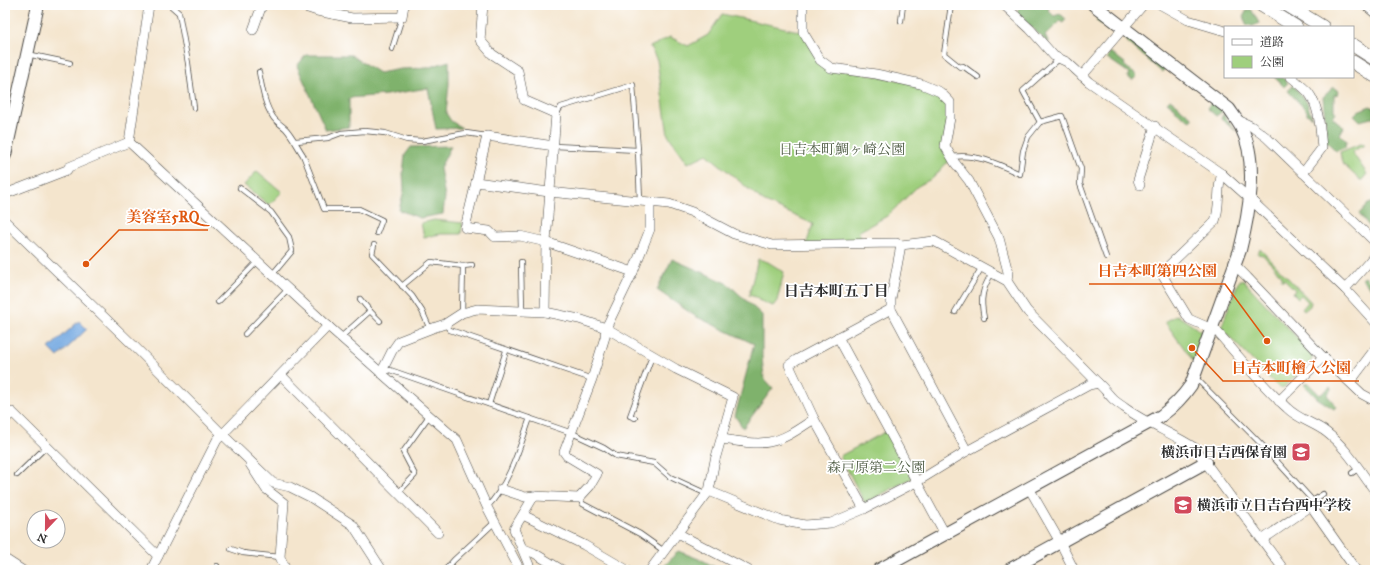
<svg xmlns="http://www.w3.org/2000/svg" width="1380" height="575" font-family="'IM FELL Great Primer','Noto Serif JP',serif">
	<rect width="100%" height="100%" fill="#fff"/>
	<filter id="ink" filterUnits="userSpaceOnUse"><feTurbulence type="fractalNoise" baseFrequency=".025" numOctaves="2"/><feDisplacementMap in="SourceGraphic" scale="8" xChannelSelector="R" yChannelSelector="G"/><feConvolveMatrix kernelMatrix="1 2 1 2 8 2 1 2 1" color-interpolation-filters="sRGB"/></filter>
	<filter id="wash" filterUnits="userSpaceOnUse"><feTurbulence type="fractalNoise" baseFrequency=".012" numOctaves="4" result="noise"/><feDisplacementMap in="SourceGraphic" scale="16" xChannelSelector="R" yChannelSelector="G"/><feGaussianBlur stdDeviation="0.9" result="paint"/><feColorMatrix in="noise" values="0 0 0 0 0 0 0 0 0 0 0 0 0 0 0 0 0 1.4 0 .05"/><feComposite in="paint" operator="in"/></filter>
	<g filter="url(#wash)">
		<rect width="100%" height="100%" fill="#f4e5cd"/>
		<g fill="#9fcf7d" stroke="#657d54">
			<path d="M722,14L803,32L831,68L921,84L950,102L945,146L952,157L933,178L918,186L887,216L858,232L864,244L806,245L813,224L763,201L707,154L688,163L668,135L657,60L650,47L670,37L688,46L708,35Z"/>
			<path d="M1363,143L1364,145L1352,152L1367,174L1361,181L1342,163L1340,152Z"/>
			<path d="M257,171L282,192L269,205L244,185Z"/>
			<path d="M434,220L463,223L461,234H441L424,237L421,223Z"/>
			<path d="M1260,249L1311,302L1310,306L1304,311L1302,309L1308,302L1301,295L1298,298L1293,293L1295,290L1284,279L1282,281L1281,279L1282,276L1263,255L1258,254Z"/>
			<path d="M758,259L768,262L784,272L777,301L773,306L758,300L759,298L749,295Z"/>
			<path d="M1239,280L1244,281L1312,354V360L1282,389L1277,386L1221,328Z"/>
			<path d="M1177,315L1205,334L1194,362L1165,322Z"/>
			<path d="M887,431L912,478L865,503L840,456Z"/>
		</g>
		<g fill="#7fb26c" stroke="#556e4c">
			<path d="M1022,5H1050L1048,10L1054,16L1060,14L1066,19L1063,23L1060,21L1045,36L1049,42L1048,43L1017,14L1018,9Z"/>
			<path d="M1251,9L1259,23L1253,26L1247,25L1243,17L1247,10Z"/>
			<path d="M1099,17L1114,28L1110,32L1096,20Z"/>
			<path d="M1125,37L1137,43L1165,68L1162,72L1124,39Z"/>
			<path d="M1110,52L1125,63L1124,65L1137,76L1133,80L1127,77L1129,73L1107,58Z"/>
			<path d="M306,55H351L379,73L401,69L427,68L449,61V84L446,113L451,121L462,128L436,129L428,88L386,95L349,98V127L326,130L297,66Z"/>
			<path d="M1274,77H1282L1288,83L1284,87Z"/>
			<path d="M1293,85L1307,102L1312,118L1307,114V111L1288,91Z"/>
			<path d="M1334,87L1339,91L1338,94L1334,95V110L1336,113L1333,118L1344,127L1340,134L1347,141L1345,144L1346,147L1336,151L1327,142L1323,97Z"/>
			<path d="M1170,99L1180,107V108L1193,118L1190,121L1175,111L1176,109L1167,102Z"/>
			<path d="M1212,102L1223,111L1216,116L1207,108Z"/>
			<path d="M1370,106L1375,109V117L1360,121L1354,115L1358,111Z"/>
			<path d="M1223,114L1236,131L1221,119Z"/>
			<path d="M451,146L440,168L445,197L443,214L420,218L399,210L404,190L403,173L405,155L411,147Z"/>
			<path d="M1375,202V233L1359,214L1368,204Z"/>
			<path d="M672,259L727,283L762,315V357L764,378L773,388L743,428L735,416L754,344L695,316L657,290Z"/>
			<path d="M1365,277L1375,287V293L1362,279Z"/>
			<path d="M1307,382L1320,395L1330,387L1331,389L1327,395L1337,407L1334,409L1317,398L1304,385Z"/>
			<path d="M678,551L704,561L720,570H661Z"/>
		</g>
		<path fill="#74a9e1" stroke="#506a86" d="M79,321L87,329L58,357L49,348Z"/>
	</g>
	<g filter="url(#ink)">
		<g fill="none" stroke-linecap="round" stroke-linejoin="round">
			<defs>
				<g id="service">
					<path d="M170,5L179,13L188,63L194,108"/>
					<path d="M951,5L944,54L960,67L963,66L978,77"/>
					<path d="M1362,5L1375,16"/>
					<path d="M901,21L903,5"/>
					<path d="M392,49L402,17"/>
					<path d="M27,54L70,63"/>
					<path d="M259,72C262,87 264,104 273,117C276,122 282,125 286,129C293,137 297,146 303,155L324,209H359L382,220L377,233"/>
					<path d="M556,114L561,107L633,85L638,150L640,201"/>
					<path d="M1040,122L1023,91L1059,59"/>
					<path d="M296,141L328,138L341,133L365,131L385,133L407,140L422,141L466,133L487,136"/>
					<path d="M554,146L638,150"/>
					<path d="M952,157C976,153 998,164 1020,174L1023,151L1028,137L1040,122L1062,116L1081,169L1080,184L1106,257"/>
					<path d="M240,188L271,212L289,237L292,251L272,275"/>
					<path d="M374,245L372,254L412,296L422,311L430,329"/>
					<path d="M521,262L522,311"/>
					<path d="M402,286L431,262L463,266L472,265"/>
					<path d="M218,302L258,261"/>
					<path d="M370,311L380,321"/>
					<path d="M955,312L982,267"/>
					<path d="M462,313L463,266"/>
					<path d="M984,318C980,299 982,289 992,273"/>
					<path d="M445,324L450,330L592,379"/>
					<path d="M245,334L288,289"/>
					<path d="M341,337L370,311L360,299"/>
					<path d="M383,372L390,370L572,433L604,448L616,456L654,463L670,477L707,494"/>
					<path d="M1195,377L1263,446L1313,501"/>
					<path d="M489,404L506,351"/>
					<path d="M635,418L630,416L652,356"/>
					<path d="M1352,473L1358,469"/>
					<path d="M17,475L47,446"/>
					<path d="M398,493L415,475L403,452L429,416"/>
					<path d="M579,498L583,504L640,534L664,551"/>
					<path d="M1312,503L1313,501L1323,494"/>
					<path d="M487,507C509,485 520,446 530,418"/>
					<path d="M231,549L243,553L280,557"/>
					<path d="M216,570L217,566"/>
					<path d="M445,570L454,560L495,522"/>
				</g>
				<g id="minor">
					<path d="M299,5L317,11L352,18L402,17L404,5"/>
					<path d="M483,5L480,40L492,54L518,71L524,100L556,114L546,242L545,312"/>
					<path d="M803,5V32L820,60L831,68L876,74L921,84L940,92L950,102V118L945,146L955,163L969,181L999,238L1008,272L1007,281"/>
					<path d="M1004,5L1030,29L1054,56L1067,62L1089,82L1222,174L1249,198L1345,289L1375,322"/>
					<path d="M1161,5L1188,20L1225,31"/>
					<path d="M253,30L262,5"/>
					<path d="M1082,76L1143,5"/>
					<path d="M1291,77C1297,82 1303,87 1308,92C1320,107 1320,130 1322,148L1303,173"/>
					<path d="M1236,119L1251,126L1266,137L1375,242"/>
					<path d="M129,142L328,326L457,440L487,507L520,570"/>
					<path d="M129,142L149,5"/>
					<path d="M554,146L487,136L465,228L489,231L495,237L520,236L546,242L633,272"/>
					<path d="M476,182L549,192L650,202V229L633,272L606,328L605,337L592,379L564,452L567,456L597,474L590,486L579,498L534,496L514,529L531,570"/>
					<path d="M1140,185L1138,180L1155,126"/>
					<path d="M5,194L67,170L69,167L129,142"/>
					<path d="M650,202L669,204L692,212L734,234L772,245L896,243L901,245"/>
					<path d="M5,221L133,345L223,435L273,483L290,487L310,497L353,525L382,570"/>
					<path d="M1235,265L1247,277L1323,357L1362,394L1375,401"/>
					<path d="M1345,289L1375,255"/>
					<path d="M1213,327C1237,354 1260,384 1287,408C1298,419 1314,423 1326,432C1346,447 1360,471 1375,491"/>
					<path d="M1212,329L1189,319L1161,273L1215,221C1221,204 1216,189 1222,174"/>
					<path d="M838,337L945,534"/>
					<path d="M381,373L392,351L399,341L430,329L445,324L462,313L477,309L545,312L579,319L606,328L676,369L733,397L715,460L709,491L650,570"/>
					<path d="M281,375L438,533"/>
					<path d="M1350,382L1375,349"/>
					<path d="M1279,401L1323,357"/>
					<path d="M5,420L12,412L158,556"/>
					<path d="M722,439C737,441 754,445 769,442C786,439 800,428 814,419"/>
					<path d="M967,451L891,309V299L901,245L934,241L1007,281L1027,311L1098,383"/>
					<path d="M250,464L266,489L284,503L280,557L286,570"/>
					<path d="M1029,488L1060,542L1074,570"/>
					<path d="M501,489L525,497L534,496"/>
					<path d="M709,491L779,520L805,525L831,523L864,509L918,481L967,451L1089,385L1098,383C1104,388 1107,393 1113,399C1116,402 1121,405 1125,408C1147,424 1172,433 1195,448L1284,570"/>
					<path d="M864,509L814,419L789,365L796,360L891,309"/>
					<path d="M523,515L584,545L627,570"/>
					<path d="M677,533L748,570"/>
					<path d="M1262,540L1311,506L1356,570"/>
					<path d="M522,548L534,553L562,570"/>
					<path d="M5,559L22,570"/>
					<path d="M151,570L217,440L328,326"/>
				</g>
				<g id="tertiary">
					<path d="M5,155L38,5"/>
					<path d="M879,570L1161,416C1173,407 1182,398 1191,385L1240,250C1249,214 1259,162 1241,127C1237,120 1233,115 1229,109L1094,5"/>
					<path d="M1009,570L1206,462"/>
				</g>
				<g id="secondary">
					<path d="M1261,5L1296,27"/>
					<path d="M1287,5L1323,27"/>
					<path d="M1353,45L1375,59"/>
					<path d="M1353,62L1375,76"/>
				</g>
			</defs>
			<use href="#service" stroke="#494743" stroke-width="6"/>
			<use href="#minor" stroke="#494743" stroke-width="10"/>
			<use href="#tertiary" stroke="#494743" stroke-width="14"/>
			<use href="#secondary" stroke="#494743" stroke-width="14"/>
			<use href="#service" stroke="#fff" stroke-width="4.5"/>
			<use href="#minor" stroke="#fff" stroke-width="9"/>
			<use href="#tertiary" stroke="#fff" stroke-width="12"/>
			<use href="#secondary" stroke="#fff" stroke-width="13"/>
		</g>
	</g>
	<defs>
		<symbol id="school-square" viewBox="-11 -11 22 22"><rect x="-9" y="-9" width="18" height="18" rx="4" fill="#d1495b" stroke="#fff"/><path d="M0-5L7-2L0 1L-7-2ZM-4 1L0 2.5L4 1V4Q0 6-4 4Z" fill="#fff"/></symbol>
	</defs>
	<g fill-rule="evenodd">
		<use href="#school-square" x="1290" y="441" width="22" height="22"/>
		<use href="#school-square" x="1172" y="494" width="22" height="22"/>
	</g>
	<g text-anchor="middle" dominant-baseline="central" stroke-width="3.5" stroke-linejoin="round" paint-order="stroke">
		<g font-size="14" fill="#4e5c44" stroke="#fff">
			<text x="842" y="149">日吉本町鯛ヶ崎公園</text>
			<text x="876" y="467">森戸原第二公園</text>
		</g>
		<g font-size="14" font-weight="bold" fill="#2b2b2b" stroke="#fff" text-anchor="end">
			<text x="1287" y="452">横浜市日吉西保育園</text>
			<text x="1197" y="505" text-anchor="start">横浜市立日吉台西中学校</text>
		</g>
		<g font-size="15" font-weight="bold" fill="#2b2b2b" stroke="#fff">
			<text x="836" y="291">日吉本町五丁目</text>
		</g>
	</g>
	<path fill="none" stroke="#df570e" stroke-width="1.5" d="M86 264L119 230H208M1267 341L1225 284H1089M1192 348L1223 381H1359"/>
	<g fill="#df570e" stroke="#fff" stroke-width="1.5">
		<circle cx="86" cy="264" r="4"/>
		<circle cx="1267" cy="341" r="4"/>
		<circle cx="1192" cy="348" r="4"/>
	</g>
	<g font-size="15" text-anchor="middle" font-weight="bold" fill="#df570e" stroke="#fff" stroke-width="3.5" stroke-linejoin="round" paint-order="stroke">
		<text x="163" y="222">美容室5RQ</text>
		<text x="1157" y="276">日吉本町第四公園</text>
		<text x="1291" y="373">日吉本町檜入公園</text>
	</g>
	<rect width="1380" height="575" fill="none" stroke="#fff" stroke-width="20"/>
	<rect x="1224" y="26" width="130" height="52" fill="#ffffff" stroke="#aaaaaa"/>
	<rect x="1232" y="39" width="20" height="6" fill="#ffffff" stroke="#aaaaaa"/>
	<text x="1260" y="46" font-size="12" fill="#2b2b2b">道路</text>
	<rect x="1232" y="56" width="20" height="12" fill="#9fcf7d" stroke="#aaaaaa"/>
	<text x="1260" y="66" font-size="12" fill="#2b2b2b">公園</text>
	<g transform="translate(46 529) rotate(202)"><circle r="19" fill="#ffffff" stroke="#aaaaaa"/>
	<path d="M0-3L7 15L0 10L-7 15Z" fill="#d1495b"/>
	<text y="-6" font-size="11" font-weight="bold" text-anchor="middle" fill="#2b2b2b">N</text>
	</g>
</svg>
